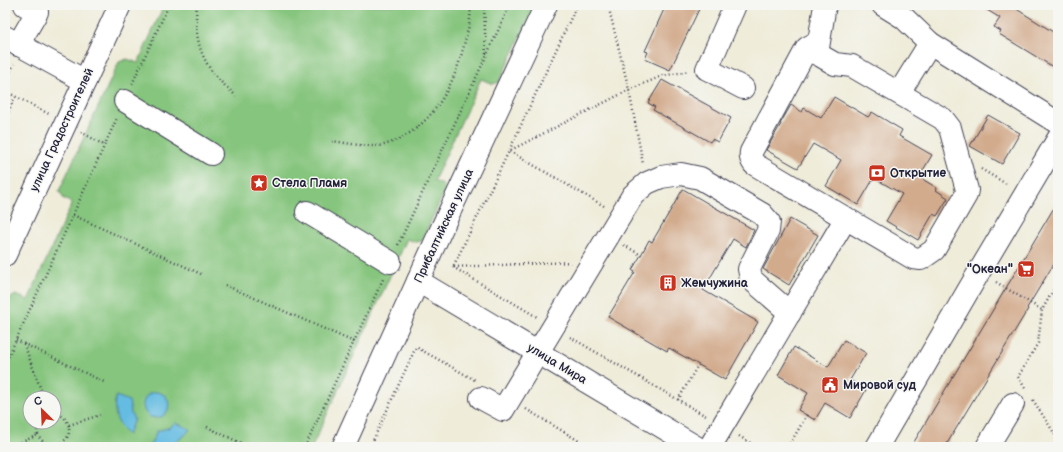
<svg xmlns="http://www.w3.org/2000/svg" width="1063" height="452" font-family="'Balsamiq Sans',sans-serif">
	<rect width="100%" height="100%" fill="#f6f6f2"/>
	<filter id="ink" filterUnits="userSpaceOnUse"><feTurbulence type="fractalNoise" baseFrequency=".025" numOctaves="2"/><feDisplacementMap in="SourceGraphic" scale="8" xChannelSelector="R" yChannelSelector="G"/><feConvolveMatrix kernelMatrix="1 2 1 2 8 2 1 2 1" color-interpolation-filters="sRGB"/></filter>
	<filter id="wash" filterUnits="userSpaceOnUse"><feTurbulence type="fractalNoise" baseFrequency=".012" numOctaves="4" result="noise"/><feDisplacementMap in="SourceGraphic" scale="16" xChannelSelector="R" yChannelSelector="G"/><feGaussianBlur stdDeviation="0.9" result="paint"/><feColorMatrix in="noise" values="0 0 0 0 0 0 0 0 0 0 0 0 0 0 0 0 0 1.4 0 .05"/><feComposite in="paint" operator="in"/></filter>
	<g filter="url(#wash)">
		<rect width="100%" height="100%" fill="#efecd9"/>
		<path fill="#85c57d" stroke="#54745c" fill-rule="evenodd" d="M164,5H536L499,82L493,84L481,79L434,181L443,185L445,190L422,241L415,242L407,239L312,447H5V309L10,298L16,295L28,300L72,203L64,199L59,191L119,62L127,59L138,63ZM30,398H54V422H30Z"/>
		<g fill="#65bce2" stroke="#446f8e">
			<circle cx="156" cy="405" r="13"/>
			<path d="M116,396L129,401L131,413L134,419L128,435C117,425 112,411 116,396Z"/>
			<path d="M176,423L190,429C181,442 166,447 150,446L157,431L168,428Z"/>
		</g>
		<g id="blocks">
			<g fill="#d2aa8c">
				<path d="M666,5H701L670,70L645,59L648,52L645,51Z"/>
				<path d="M979,5H1010L1058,35V70L999,34L1001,31L994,27L1000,18Z"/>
				<path d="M662,80L731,118L718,142L712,139L710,142L653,110L655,107L648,103Z"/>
				<path d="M834,97L868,117L872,112L902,130L899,136L932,155L919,177L937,188L936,190L948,198L937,216L933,214L918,240L886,221L902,194L874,178L858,205L826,186L841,160L813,144L798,168L766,150L781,124H780L791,105L802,112L804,108L821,118Z"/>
				<path d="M988,115L1020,133L1002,164L970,146Z"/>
				<path d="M683,189L754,230L746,247L733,239L703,290L758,322L725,380L669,348L667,351L608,317L635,272L632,270L641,255L649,240L652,242Z"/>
				<path d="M1058,201V257L1027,308L1028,309L945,447H911Z"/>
				<path d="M790,219L818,235L789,285L763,269Z"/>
				<path d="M844,340L866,353L850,380L866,390L850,418L825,403L815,420L798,410L808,393L778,375L794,347L828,367Z"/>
			</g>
		</g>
	</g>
	<g filter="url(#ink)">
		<use href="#blocks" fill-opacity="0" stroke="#414053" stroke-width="1"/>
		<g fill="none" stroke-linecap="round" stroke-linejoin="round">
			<defs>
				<g id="minor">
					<path d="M735,5L707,69L743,88"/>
					<path d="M883,5L904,18L930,43L1058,123"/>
					<path d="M5,37L85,81"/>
					<path d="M18,45L37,12L25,5"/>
					<path d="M807,48L835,64L852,66L943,119L950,128L967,190L966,195L934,250L921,259L913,258L754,164C751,160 750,157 751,152L807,48L818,42"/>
					<path d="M817,54L825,5"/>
					<path d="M899,93L930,43"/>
					<path d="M125,101L211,154"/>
					<path d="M307,212L390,262"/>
					<path d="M5,255L120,5"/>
					<path d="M418,281L696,447"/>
					<path d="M481,398L503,410L633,195L647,183L661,177L681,174L700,178L762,214L769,222L768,231L749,269L751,279L790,313"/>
					<path d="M343,447L441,230L546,5"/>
					<path d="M710,447L846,218"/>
					<path d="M877,447L979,272L1058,139"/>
					<path d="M987,447L1013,404"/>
				</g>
			</defs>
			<use href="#minor" stroke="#414053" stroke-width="24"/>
			<g stroke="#414053" stroke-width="2.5" stroke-dasharray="1 3" stroke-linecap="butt">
				<path d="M197,5C194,29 198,54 214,74C220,82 229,89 236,96"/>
				<path d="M484,5L486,57"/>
				<path d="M608,5L629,90L643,164"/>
				<path d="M5,82L14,64"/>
				<path d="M132,84L169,5"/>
				<path d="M5,91L49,114"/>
				<path d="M5,119L15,97"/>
				<path d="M81,132L104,145"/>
				<path d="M332,141C348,143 373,149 387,144C432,129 455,85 465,41C468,30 472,16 470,5"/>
				<path d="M981,169L1008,185"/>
				<path d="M604,206L509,151L629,90L662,76L689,71"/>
				<path d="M73,215L201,274"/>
				<path d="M398,245L510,5"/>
				<path d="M624,245L641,255"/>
				<path d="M571,262L453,267L509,151L577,5"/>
				<path d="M453,267L537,317"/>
				<path d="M996,282L1042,310"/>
				<path d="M225,285L354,342"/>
				<path d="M570,337L706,416"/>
				<path d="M16,340L104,382"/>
				<path d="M24,344L44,398"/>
				<path d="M5,364L117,118"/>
				<path d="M1025,388L1018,377L1038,343L1042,310L1058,282"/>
				<path d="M678,400L698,365"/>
				<path d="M1033,400L1058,439"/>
				<path d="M526,409L589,447"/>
				<path d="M39,422C28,452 77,451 68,424C66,418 61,414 54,414"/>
				<path d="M69,425L100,415"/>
				<path d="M207,427L249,447"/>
				<path d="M739,436L757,447"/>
				<path d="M183,446V447"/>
				<path d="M10,447L38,435"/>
				<path d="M305,447L383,279"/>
				<path d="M370,447L416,347L475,380"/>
				<path d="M788,447L807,415"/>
			</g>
			<use href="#minor" stroke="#fff" stroke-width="22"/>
		</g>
	</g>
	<defs>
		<symbol id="bank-square" viewBox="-11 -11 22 22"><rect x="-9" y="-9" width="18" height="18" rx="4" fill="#c8321e" stroke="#f6f6f2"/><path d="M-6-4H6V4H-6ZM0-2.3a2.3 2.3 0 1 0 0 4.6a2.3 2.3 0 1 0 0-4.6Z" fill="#fff"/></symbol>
		<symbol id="sight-square" viewBox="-11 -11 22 22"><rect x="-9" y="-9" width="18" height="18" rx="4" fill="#c8321e" stroke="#f6f6f2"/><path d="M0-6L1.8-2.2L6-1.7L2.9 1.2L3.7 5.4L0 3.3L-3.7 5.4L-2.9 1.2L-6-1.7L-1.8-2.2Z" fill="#fff"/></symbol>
		<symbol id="supermarket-square" viewBox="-11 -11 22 22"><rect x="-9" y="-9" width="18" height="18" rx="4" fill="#c8321e" stroke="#f6f6f2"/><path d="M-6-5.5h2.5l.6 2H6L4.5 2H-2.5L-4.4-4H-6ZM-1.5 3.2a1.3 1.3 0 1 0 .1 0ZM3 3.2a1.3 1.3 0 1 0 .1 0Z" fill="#fff"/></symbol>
		<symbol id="building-square" viewBox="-11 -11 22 22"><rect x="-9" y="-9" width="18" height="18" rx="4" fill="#c8321e" stroke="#f6f6f2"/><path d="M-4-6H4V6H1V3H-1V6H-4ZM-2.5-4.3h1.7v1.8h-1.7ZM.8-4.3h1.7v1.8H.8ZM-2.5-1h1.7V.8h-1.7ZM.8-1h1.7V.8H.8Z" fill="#fff"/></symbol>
		<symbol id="civic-square" viewBox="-11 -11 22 22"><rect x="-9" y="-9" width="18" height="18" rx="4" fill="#c8321e" stroke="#f6f6f2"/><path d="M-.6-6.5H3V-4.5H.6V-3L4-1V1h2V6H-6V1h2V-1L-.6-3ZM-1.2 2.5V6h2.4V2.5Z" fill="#fff"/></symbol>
	</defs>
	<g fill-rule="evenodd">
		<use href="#bank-square" x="867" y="163" width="20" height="20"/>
		<use href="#sight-square" x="249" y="173" width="20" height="20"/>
		<use href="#supermarket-square" x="1016" y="259" width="20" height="20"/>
		<use href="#building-square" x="658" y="273" width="20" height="20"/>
		<use href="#civic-square" x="820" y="375" width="20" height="20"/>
	</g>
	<g text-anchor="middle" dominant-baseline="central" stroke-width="3" stroke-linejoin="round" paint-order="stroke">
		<g font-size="12" fill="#22223b" stroke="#f6f6f2">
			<text transform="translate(62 130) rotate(-65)">улица Градостроителей</text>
			<text transform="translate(444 226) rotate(-65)">Прибалтийская улица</text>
			<text transform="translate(557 364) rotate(31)">улица Мира</text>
		</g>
		<g font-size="12" font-weight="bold" fill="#22223b" stroke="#f6f6f2" text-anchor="start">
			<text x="890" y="173">Открытие</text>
			<text x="272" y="183">Стела Пламя</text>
			<text x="1013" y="269" text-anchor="end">"Океан"</text>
			<text x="681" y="283">Жемчужина</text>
			<text x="843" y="385">Мировой суд</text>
		</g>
	</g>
	<rect width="1063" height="452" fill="none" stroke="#f6f6f2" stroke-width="20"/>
	<g transform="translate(42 410) rotate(336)"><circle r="19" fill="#f6f6f2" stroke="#a1a1a9"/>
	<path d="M0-3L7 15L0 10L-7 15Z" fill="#c8321e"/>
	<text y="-6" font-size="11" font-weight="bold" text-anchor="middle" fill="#22223b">С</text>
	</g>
</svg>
